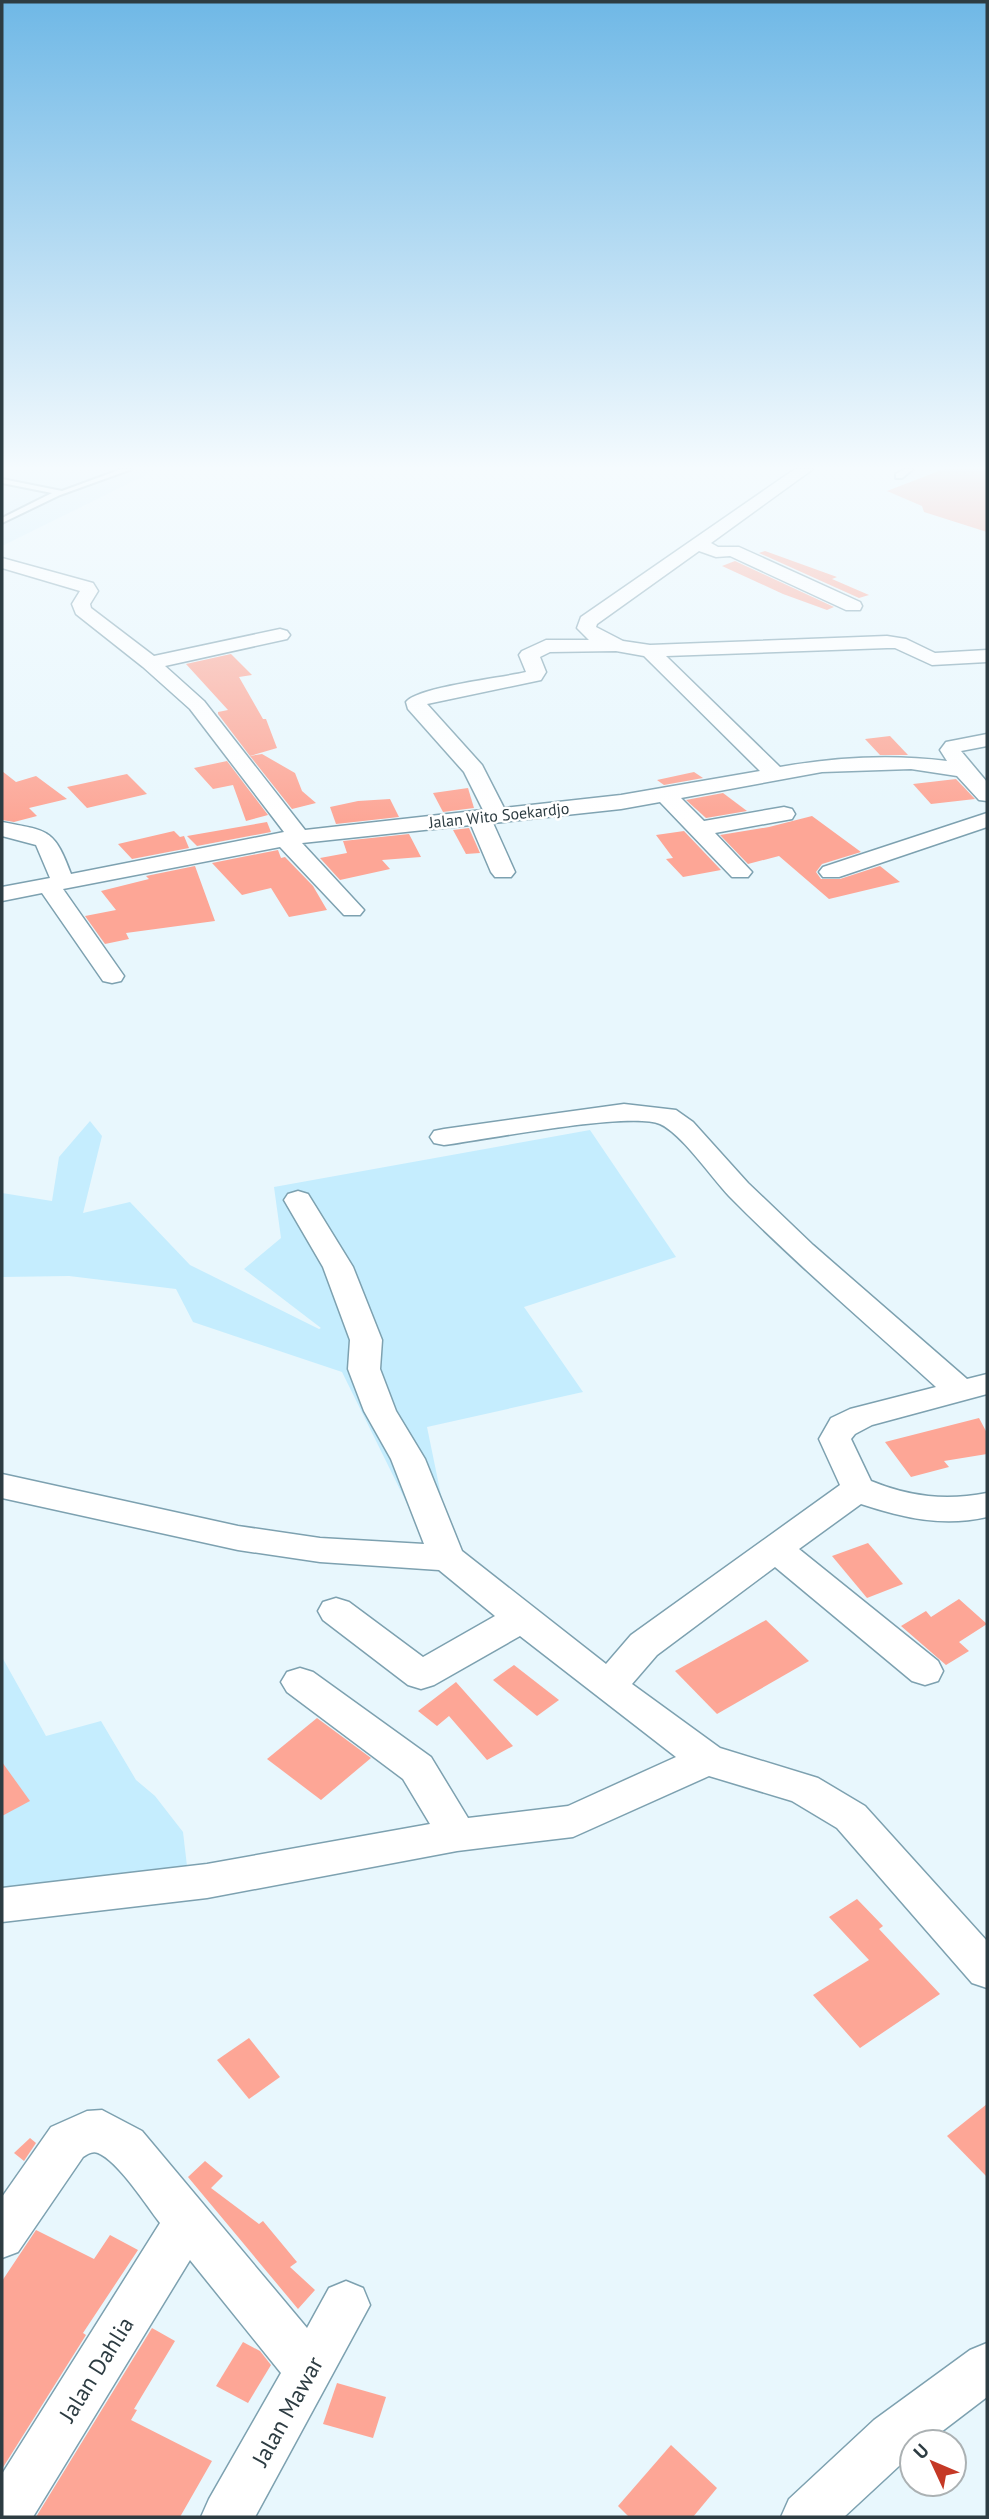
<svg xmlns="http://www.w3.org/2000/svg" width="989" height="2519" font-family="'PT Sans',sans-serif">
	<rect width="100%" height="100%" fill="#e8f7fd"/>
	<path fill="#d4f0fc" d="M2,469H158L2,546Z"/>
	<g fill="#c5edfe">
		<path d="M90,1121L102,1136L83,1213L130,1202L190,1265L319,1329L321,1328L244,1269L281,1238L274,1187L590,1130L676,1257L524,1307L583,1392L427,1427L449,1534L417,1524L342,1372L193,1322L176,1289L69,1276L2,1277V1193L52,1201L59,1157Z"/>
		<path d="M2,1657L46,1736L101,1721L136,1780L155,1796L183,1832L189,1883L2,1905Z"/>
	</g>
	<g fill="#fda696">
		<path d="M944,469H987V532L924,512L922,506L887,491Z"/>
		<path d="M765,551L837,577L832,579L869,595L859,598L759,553Z"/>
		<path d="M735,561L834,607L827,610L783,594L722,566Z"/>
		<path d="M231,654L252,675L239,677L263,719H266L277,748L250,756L218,714V712L228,710L186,664Z"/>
		<path d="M890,736L908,755H880L865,739Z"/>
		<path d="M262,754L295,773L302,791L316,803L292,809L250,756Z"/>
		<path d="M227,761L268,815L246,821L233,785L213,789L194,768Z"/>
		<path d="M2,771L16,782L36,776L67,799L29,808L37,816L14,822L2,820Z"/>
		<path d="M694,772L703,778L664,785L657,780Z"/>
		<path d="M127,774L147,794L87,808L67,787Z"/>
		<path d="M956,779L975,799L931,804L913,784Z"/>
		<path d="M468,788L474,808L443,812L433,793Z"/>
		<path d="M723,793L747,811L706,818L686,800Z"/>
		<path d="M390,799L399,817L336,824L330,807L358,801Z"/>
		<path d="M812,816L861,852L822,864L816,872L821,879H840L880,866L900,882L829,899L779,856L748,864L720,835L769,827Z"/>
		<path d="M267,822L271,832L197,846L187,836Z"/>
		<path d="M469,828L480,853L466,854L453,830Z"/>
		<path d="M174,831L180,837L184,836L189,848L132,859L118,844Z"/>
		<path d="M684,831L721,870L683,877L666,859L673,858L656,835Z"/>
		<path d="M409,834L421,857L382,860L390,869L340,880L320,858L347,853L343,841Z"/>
		<path d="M278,850L281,858L285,857L313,886L327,910L289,917L271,888L242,895L212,863Z"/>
		<path d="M195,866L215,921L126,933L129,939L105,944L85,916L116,910L101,891L149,879L146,876Z"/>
		<path d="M979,1418L987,1433V1454L944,1461L949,1467L911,1477L885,1442Z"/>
		<path d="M868,1543L903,1584L867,1598L832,1556Z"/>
		<path d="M959,1599L987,1624L959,1642L969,1651L946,1665L901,1626L926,1611L931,1617Z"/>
		<path d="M766,1620L809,1661L717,1714L675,1671Z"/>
		<path d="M514,1665L559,1700L537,1716L493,1680Z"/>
		<path d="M456,1682L513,1746L487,1760L449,1716L437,1726L418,1711Z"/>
		<path d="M317,1718L371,1758L321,1800L267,1759Z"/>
		<path d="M2,1762L30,1801L2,1816Z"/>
		<path d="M857,1899L883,1926L879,1929L940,1994L860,2048L813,1995L869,1960L829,1917Z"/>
		<path d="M249,2038L280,2077L249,2099L217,2060Z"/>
		<path d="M987,2104V2177L947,2136Z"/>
		<path d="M30,2138L36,2143L24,2161L14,2153Z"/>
		<path d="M205,2161L223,2176L211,2188L259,2224L263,2221L297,2262L290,2267L315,2290L298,2309L188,2177Z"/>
		<path d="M36,2230L94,2259L110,2235L138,2250L83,2333L86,2335L2,2469V2281Z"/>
		<path d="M152,2328L175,2341L134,2409L137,2410L131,2420L212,2461L180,2517H36Z"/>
		<path d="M243,2342L260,2351L271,2365L248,2403L216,2386Z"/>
		<path d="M337,2383L386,2397L373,2438L323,2424Z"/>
		<path d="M671,2445L717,2488L693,2517H629L618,2506Z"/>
	</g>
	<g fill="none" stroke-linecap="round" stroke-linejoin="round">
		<defs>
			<g id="service">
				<path d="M122,469H132L60,495L2,523V518L52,493L2,483V479L62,491Z"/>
				<path d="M905,469H913L902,478H896V474Z"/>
			</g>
			<g id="minor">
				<path d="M795,469H813L711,543L718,547H739L860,602L862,606L860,610H846L730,556L716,557L699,551L597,624L596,627L623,641L650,645L887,636L906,639L935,653L987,650V662L932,665L895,648H887L666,656L780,767C835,757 892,754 947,761L940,750L946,742L987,734V746L961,751L987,782V801L979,800L957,776L911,769L822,772L681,798L704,821L784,807L792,809L795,814L792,819L715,833L752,872L748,877H732L660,802L621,809L493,823L515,872L511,877H495L491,872L471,825L302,843L364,910L360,915H344L280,847L63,889L124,976L121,981L112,983L103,981L42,893L2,901V887L50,878L36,845L2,836V822C48,831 54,828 71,874L284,832L190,709L143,667L76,614L72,604L80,591L2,568V558L93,583L98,591L90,604L91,608L154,656L280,629L287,631L290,635L287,639L165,666L204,701L305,830L483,810L464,772L408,709L406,702C417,687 502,678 526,672L519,655L522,651L546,640H589L577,628L581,617ZM616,651L644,656L760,771L621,795L504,808L482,765L427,704L541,680L546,672L540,657L550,652Z"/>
				<path d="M987,813V827L839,877H823L819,872L823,867Z"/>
				<path d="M624,1104L676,1110L693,1122L748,1183L813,1245L967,1379L987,1374V1394L872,1425L855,1434L851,1439L871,1481C910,1497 946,1501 987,1493V1517C943,1527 903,1518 861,1504L799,1549L938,1661L943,1671L938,1681L925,1685L912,1681L775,1567L657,1655L632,1684L720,1748L818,1778L865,1806L987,1941V1988L972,1983L837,1828L792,1801L709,1776L573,1837L457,1851L207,1898L2,1922V1888L207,1864L430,1824L403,1779L287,1692L281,1682L287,1672L300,1668L313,1672L431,1757L468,1818L568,1806L676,1757L520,1636L434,1685L421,1689L408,1685L323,1620L318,1611L323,1602L336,1598L349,1602L423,1657L495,1616L439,1570L320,1562L238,1550L2,1498V1474L238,1526L320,1538L424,1544L391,1459L364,1411L348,1369L350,1340L323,1267L284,1200L288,1194L298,1191L308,1194L353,1267L382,1340L380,1369L396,1411L425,1459L462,1551L606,1664L631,1635L840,1485L819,1439L831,1418L850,1409L936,1387C867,1324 795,1263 729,1196C712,1178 681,1133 660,1124C630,1111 484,1140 444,1145L434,1143L430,1137L434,1131L444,1129Z"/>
				<path d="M102,2110L142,2131L307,2328L329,2288L346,2281L363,2288L370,2305L255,2517H201L209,2499L281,2373L190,2260L33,2517H2V2474L160,2223C146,2205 118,2161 98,2153C92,2151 88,2154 83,2157L18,2252L2,2258V2197L51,2127L87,2111Z"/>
				<path d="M987,2343V2397L928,2442H912V2454L844,2517H781L789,2499L874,2420L970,2350Z"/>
			</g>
		</defs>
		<use href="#service" stroke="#7da1b0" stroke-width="4"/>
		<use href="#minor" stroke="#7da1b0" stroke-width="3"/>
		<use href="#service" fill="#fff" fill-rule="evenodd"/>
		<use href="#minor" fill="#fff" fill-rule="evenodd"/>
	</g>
	<linearGradient id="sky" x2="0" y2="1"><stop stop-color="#6fb8e6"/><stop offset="0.57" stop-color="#f5fbfe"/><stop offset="1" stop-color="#f5fbfe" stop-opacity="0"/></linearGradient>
	<rect width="989" height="821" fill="url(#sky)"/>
	<g text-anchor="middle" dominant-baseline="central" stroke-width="5" stroke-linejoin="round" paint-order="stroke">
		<g font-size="16" fill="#2d3c42" stroke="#fff">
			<text transform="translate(499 815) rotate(-6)">Jalan Wito Soekardjo</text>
		</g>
		<g font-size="23" fill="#2d3c42" stroke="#fff">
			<text transform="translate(96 2369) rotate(-58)">Jalan Dahlia</text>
			<text transform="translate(287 2411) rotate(-61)">Jalan Mawar</text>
		</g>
	</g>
	<rect width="989" height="2519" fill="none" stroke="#2d3c42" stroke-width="7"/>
	<g transform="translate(933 2463) rotate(314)"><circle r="33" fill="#ffffff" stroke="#abb1b3" stroke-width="2"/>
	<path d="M0-5L12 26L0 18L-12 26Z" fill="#c53926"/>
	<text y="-10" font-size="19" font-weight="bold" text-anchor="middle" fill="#2d3c42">U</text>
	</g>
</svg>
